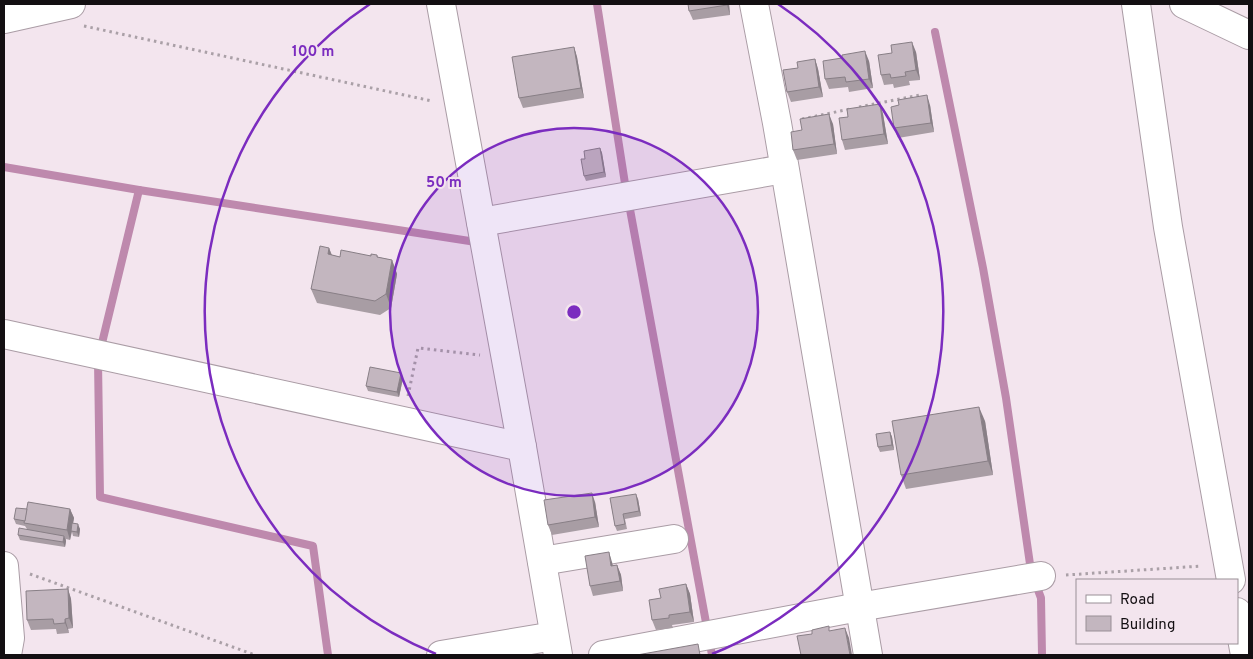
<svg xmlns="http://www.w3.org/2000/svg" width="1253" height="659" font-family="Overpass,sans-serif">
	<rect width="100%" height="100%" fill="#f3e5ee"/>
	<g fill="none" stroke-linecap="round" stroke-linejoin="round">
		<g stroke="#be89ad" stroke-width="8">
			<path d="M597,4L626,190"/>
			<path d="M935,32L983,268L1006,398L1031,571L1041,598L1042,655"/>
			<path d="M4,167L139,190L476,242"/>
			<path d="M629,204L707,628"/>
			<path d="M102,343L139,190"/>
			<path d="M98,361L100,497L313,546L328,655"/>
			<path d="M710,644L712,655"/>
		</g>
		<defs>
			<g id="minor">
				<path d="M441,4L522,447L558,655"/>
				<path d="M754,4L777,123L868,655"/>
				<path d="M1136,4L1168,227L1231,580"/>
				<path d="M1184,4L1249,35"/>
				<path d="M4,19L71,4"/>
				<path d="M481,222L784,169"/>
				<path d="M4,334L522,447"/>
				<path d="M542,561L674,539"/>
				<path d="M4,566L10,638L7,655"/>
				<path d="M1237,612L1245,655"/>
				<path d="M441,655L554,636"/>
				<path d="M603,655L859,607L1041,576"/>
			</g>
		</defs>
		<use href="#minor" stroke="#aa9ca5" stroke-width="30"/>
		<g stroke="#aaa0a7" stroke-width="3" stroke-dasharray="2.5 4" stroke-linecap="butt">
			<path d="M84,26L432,101"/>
			<path d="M859,107L920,95"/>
			<path d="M802,119L850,109"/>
			<path d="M408,396L418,348L480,355"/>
			<path d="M30,574L255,655"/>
			<path d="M1066,575L1202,566"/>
		</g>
		<use href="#minor" stroke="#fff" stroke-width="28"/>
	</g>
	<g fill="#a89da4">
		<path d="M729,4L730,15L693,20L689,11Z"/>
		<path d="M574,47L577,57L584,98L523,108L519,98Z"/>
		<path d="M916,52L920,80L909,81L910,85L894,88L893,84L884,85L881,75Z"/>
		<path d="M815,59L818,69L823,97L791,102L787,92L798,68Z"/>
		<path d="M869,61L873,88L849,92L848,87L829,89L825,79Z"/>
		<path d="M880,104L883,114L888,144L845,150L842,140L848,117Z"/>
		<path d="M930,105L934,132L898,138L894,128Z"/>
		<path d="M833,124L837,154L797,160L793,150Z"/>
		<path d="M600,148L602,153L606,177L586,181L584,176L585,159Z"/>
		<path d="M329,248L332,255L340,257L377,255L378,257L392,260L397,274L391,308L380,315L317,303L311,289Z"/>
		<path d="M403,378L399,397L368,391L366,386Z"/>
		<path d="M985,421L993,475L906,489L901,475Z"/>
		<path d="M890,432L892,437L894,450L880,452L878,447Z"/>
		<path d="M610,498L638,499L641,516L625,519L627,529L617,531L615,526Z"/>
		<path d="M595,502L599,527L552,535L548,525Z"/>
		<path d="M27,509H70L74,518L73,523L80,529L79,537L73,536L72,532L70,540L66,539V541L65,547L20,540L18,535L27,529L25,526L16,524L14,519Z"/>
		<path d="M612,562L613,566L617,565L621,575L623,591L593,596L590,586Z"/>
		<path d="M686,584L690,594L694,622L672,625L673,628L656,630L652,620L661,598Z"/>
		<path d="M68,589L71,599L73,628L68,629L69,633L57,634L56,629L31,630L27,620Z"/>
	</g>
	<g fill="#887f86">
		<path d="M726,4H729L730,15L727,5Z"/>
		<path d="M912,42L916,52L920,80L916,70Z"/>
		<path d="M574,47L577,57L584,98L581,88Z"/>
		<path d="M865,51L869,61L873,88L869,79Z"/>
		<path d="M815,59L818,69L823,97L819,87Z"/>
		<path d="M927,95L930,105L934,132L931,123Z"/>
		<path d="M880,104L883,114L888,144L884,134Z"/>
		<path d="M829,114L833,124L837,154L834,144Z"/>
		<path d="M600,148L602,153L606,177L604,172Z"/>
		<path d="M329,248L334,262L328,254Z"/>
		<path d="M392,260L397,274L391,308L386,294Z"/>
		<path d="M401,373L403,378L399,397L397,392Z"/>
		<path d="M979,407L985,421L993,475L988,461Z"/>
		<path d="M890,432L892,437L894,450L892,445Z"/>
		<path d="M592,493L595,502L599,527L595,517Z"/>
		<path d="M636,494L638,499L641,516L639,511Z"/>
		<path d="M70,509L74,518L70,540L67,530Z"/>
		<path d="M78,524L80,529L79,537L77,532Z"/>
		<path d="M64,536L66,541L65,547L63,542Z"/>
		<path d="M609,552L612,562L614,576L611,566Z"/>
		<path d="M617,565L621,575L623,591L620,581Z"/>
		<path d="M686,584L690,594L694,622L690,612Z"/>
		<path d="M68,589L71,599L73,628L69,618Z"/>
		<path d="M65,619L68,629L69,633L65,623Z"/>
		<path d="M845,628L849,638L852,655H850Z"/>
	</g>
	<g fill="#c3b6bf" stroke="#887f86">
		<path d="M688,4H726L727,5L689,11Z"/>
		<path d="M912,42L916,70L905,72L906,76L891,78L890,74L881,75L878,55L892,53L891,45Z"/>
		<path d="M574,47L581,88L519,98L512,57Z"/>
		<path d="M865,51L869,79L846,82L845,77L825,79L823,61L842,58V55Z"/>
		<path d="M815,59L819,87L787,92L783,70L798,68L797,62Z"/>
		<path d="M927,95L931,123L894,128L891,107L899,105L898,100Z"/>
		<path d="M880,104L884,134L842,140L839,118L848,117L847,109Z"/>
		<path d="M829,114L834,144L793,150L791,132L802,130L800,119Z"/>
		<path d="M600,148L604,172L584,176L581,159H585L584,151Z"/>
		<path d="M320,246L329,248L328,254L340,257L341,250L371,256V254L377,255V257L392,260L386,294L375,301L311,289Z"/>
		<path d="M370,367L401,373L397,392L366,386Z"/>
		<path d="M979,407L988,461L901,475L892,421Z"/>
		<path d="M890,432L892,445L878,447L876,434Z"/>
		<path d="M592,493L595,517L548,525L544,500Z"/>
		<path d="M636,494L639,511L623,514L625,524L615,526L610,498Z"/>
		<path d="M28,502L70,509L67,530L24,523Z"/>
		<path d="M16,508L27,509L25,521L14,519Z"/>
		<path d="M72,523L78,524L77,532L71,531Z"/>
		<path d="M19,528L64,536L63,542L18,535Z"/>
		<path d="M609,552L611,566L617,565L620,581L590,586L585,556Z"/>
		<path d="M686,584L690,612L669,615V618L652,620L649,600L661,598L659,589Z"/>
		<path d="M68,589L69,618L65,619V623L54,624L53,619L27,620L26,591Z"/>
		<path d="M829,626V631L845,628L850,655H801L797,636L812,634V630Z"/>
		<path d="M698,644L700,655H637Z"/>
	</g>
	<circle cx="574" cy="312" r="184" fill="#7b2cbf" fill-opacity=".12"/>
	<g fill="none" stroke="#7b2cbf" stroke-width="2.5">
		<circle cx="574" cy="312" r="184"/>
		<path d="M436 654A369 369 0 0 1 370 4M778 4A369 369 0 0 1 712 654"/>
	</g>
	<circle cx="574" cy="312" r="8" fill="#7b2cbf" stroke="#f3e5ee" stroke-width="2.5"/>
	<g font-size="15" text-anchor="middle" font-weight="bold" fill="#7b2cbf" stroke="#f3e5ee" stroke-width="4" stroke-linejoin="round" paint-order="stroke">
		<text x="313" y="56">100 m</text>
		<text x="444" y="187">50 m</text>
	</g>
	<rect width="1253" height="659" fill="none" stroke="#130f12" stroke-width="10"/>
	<rect x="1076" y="579" width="162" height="65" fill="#f3e5ee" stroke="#998f96"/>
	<rect x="1086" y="595" width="25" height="8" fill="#ffffff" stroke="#998f96"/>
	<text x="1120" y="604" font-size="15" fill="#130f12">Road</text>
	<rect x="1086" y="616" width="25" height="15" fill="#c3b6bf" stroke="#998f96"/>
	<text x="1120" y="629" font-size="15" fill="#130f12">Building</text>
</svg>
